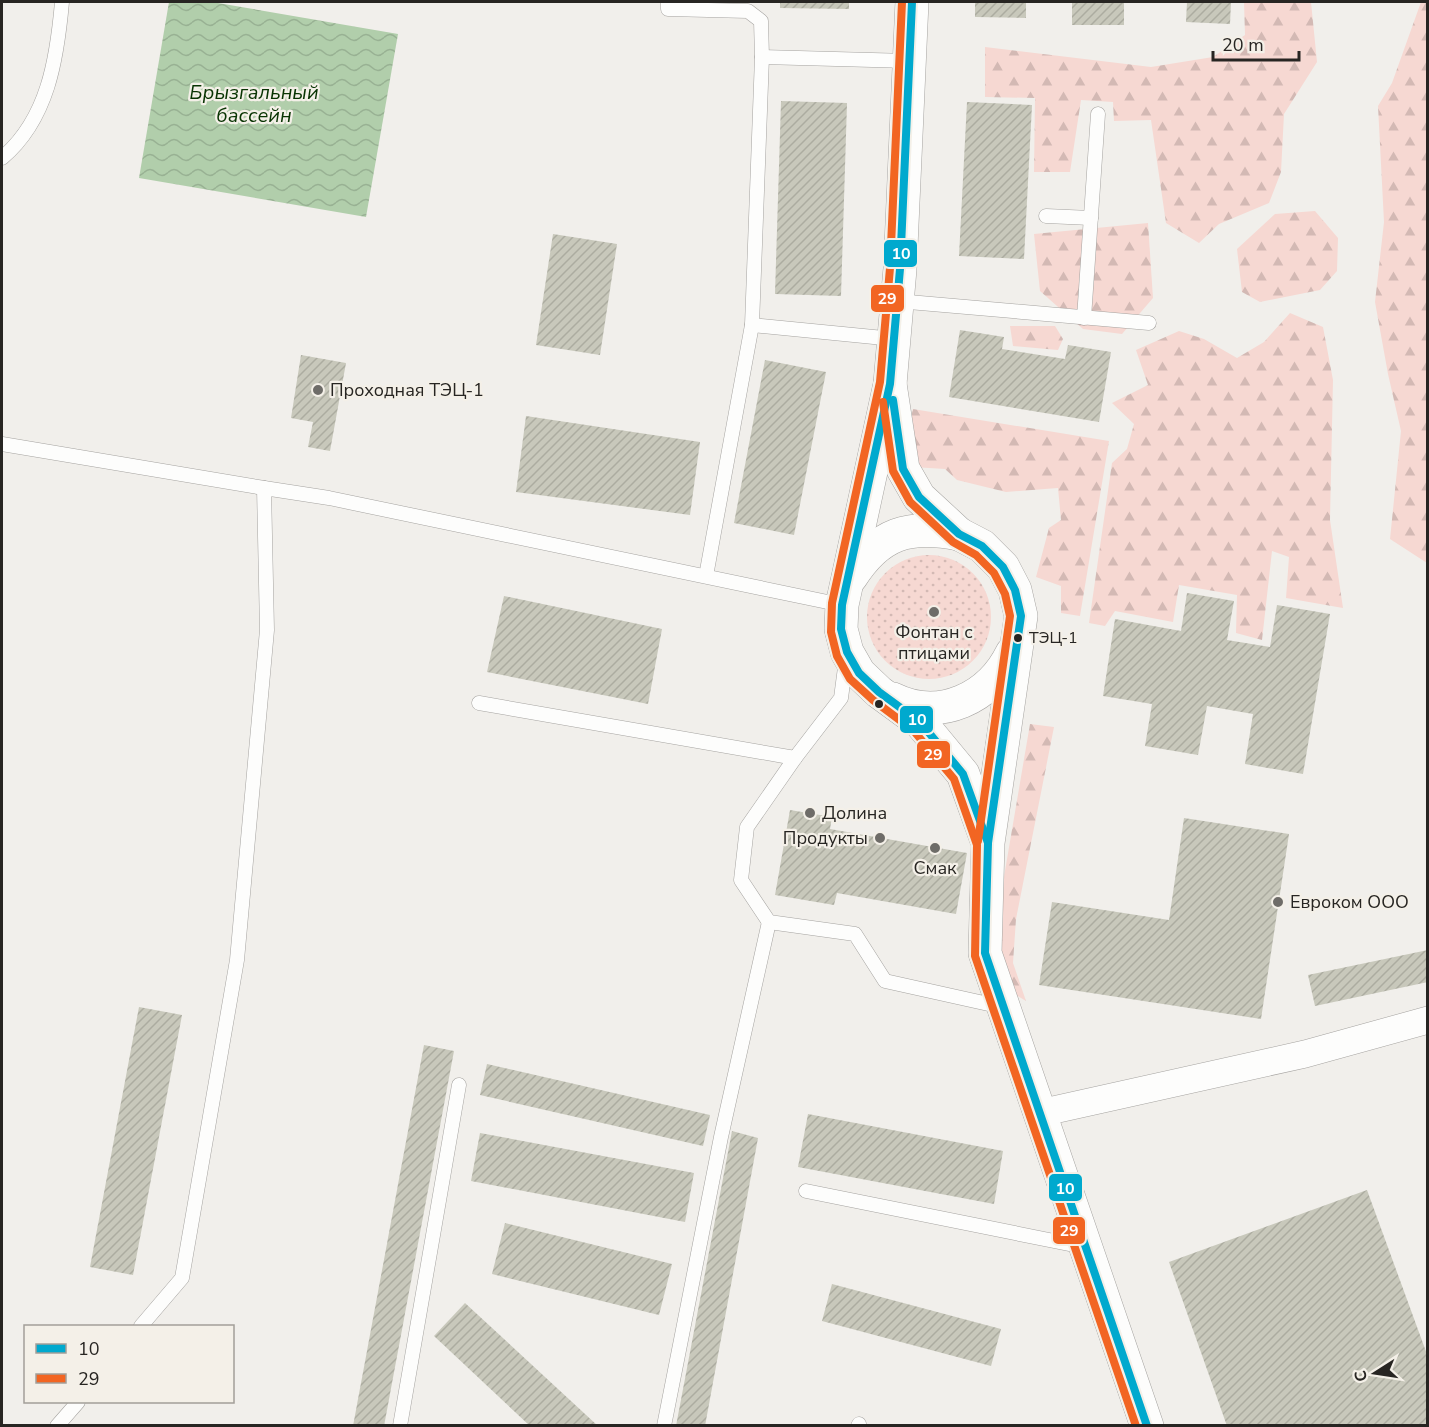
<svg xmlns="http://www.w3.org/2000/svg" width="1429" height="1427" font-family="'Nunito Sans',sans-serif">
	<defs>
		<pattern id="grass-dots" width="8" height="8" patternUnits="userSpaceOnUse" patternTransform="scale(1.5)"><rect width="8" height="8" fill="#f6d8d2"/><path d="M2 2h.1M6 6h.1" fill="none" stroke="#d3b9b4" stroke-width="1.8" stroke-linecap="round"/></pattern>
		<pattern id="forest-firs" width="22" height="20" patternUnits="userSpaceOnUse" patternTransform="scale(1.5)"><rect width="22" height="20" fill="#f6d8d2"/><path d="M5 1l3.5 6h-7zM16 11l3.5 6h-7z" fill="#d3b9b4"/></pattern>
		<pattern id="water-waves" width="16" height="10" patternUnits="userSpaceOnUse" patternTransform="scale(1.5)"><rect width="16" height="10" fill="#b1ceab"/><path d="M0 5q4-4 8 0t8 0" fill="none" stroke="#98b193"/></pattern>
		<pattern id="building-hatch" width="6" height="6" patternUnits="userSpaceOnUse" patternTransform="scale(1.5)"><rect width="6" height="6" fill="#c8c8bb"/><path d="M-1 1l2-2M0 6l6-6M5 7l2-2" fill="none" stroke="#acaca0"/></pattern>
	</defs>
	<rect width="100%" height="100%" fill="#f1efeb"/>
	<circle fill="url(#grass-dots)" cx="929" cy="617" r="62"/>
	<g fill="url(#forest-firs)">
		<path d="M1244,2H1311L1317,62L1284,114L1281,172L1269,203L1219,224L1199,243L1166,223L1151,120L1114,121L1113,102L1081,100L1070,172H1034L1035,98L985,97V47L1151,67L1213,57L1245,35Z"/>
		<path d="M1421,2H1428L1427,563L1390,539L1401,431L1388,374L1375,302L1384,222L1378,106L1392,83Z"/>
		<path d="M1315,211L1338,238L1337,271L1320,290L1260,302L1242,292L1237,249L1275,214Z"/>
		<path d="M1148,223L1153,298L1122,334L1083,329L1040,291L1034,234Z"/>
		<path d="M1290,313L1323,327L1333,380L1330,520L1343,608L1286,598L1289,557L1272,551L1262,640L1236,633L1237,595L1179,585L1173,622L1115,611L1105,626L1089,623L1112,463L1127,449L1134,424L1112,403L1148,385L1136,350L1179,331L1204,339L1237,358L1264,342Z"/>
		<path d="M1055,326L1063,339L1058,350L1013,346L1010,326Z"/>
		<path d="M913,409L1109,441L1080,616L1061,613V586L1036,577L1049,528L1061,520L1058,488L1006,492L957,480L945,469L913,467L905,441Z"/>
		<path d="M1030,724L1054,727L1016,919L1013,963L1026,1001L1011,992L999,955V906Z"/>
	</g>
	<path fill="url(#water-waves)" d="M169,2H212L398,34L366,217L139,178Z"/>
	<g fill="url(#building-hatch)">
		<path d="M780,2H849V9L780,8Z"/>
		<path d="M975,2H1026V18L975,17Z"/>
		<rect x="1072" y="2" width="52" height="23"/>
		<path d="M1187,2H1231L1230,24L1186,22Z"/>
		<path d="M781,101L847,103L841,296L775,294Z"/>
		<path d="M967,102L1032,105L1024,259L959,256Z"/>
		<path d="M553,234L617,244L600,355L536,345Z"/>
		<path d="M960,330L1004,337L1002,349L1065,359L1068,345L1111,352L1099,422L949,397Z"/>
		<path d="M301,355L346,363L330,451L308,447L313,422L291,418Z"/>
		<path d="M765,360L826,372L794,535L734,523Z"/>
		<path d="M526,416L700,442L690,515L516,492Z"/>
		<path d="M1187,593L1234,601L1227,640L1270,647L1277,605L1330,614L1303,774L1245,764L1253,714L1207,706L1198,755L1145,746L1152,704L1103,696L1115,619L1181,631Z"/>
		<path d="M504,596L662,629L648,704L487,672Z"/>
		<path d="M790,810L832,817L830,829L967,853L956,914L837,893L834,905L775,895Z"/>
		<path d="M1184,818L1289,834L1261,1019L1039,985L1052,902L1169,920Z"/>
		<path d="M1428,950V982L1315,1006L1308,975Z"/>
		<path d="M139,1007L182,1015L133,1275L90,1267Z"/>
		<path d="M424,1045L454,1051L384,1426H353Z"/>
		<path d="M487,1064L710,1115L703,1146L480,1095Z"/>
		<path d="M808,1114L1003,1151L994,1204L798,1167Z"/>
		<path d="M732,1131L758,1138L705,1426H676Z"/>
		<path d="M480,1133L694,1173L685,1222L471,1181Z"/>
		<path d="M1367,1190L1428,1357V1426H1227L1169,1262Z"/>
		<path d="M505,1223L672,1264L659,1315L492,1274Z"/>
		<path d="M832,1284L1001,1329L991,1366L822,1321Z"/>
		<path d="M465,1303L598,1426H530L434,1336Z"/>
	</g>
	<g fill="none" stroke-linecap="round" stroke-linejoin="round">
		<defs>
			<g id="lane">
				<path d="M668,2V9L748,11L761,21L762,57L752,325L706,576"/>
				<path d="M762,57L909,61"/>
				<path d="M2,158C48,119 57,59 62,2"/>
				<path d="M1046,216L1091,218"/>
				<path d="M897,301L1149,323"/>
				<path d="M1084,318L1098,114"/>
				<path d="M752,325L894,339"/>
				<path d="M2,444L264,488"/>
				<path d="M479,703L795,758L841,698L846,660"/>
				<path d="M795,758L747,827L741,880L769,922L855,934L885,981L1002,1007"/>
				<path d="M806,1191L1084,1247"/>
				<path d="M141,1326L182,1278L237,960L267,630L264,488L329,498L842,605"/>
				<path d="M57,1426L78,1402"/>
				<path d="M400,1426L459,1085"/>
				<path d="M664,1426L721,1137L769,922"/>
				<path d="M858,1426L859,1424"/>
			</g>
			<path id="street" d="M1040,1113L1305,1054L1428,1020"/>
			<g id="secondary">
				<path d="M912,2L900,269L890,384L842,605L841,629L847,652L859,673L879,692L920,722L963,774L986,838"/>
				<path d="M890,384L903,469L919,497L959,534L982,546L1003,567L1015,590L1021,616L988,843L985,953L1147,1426"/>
				<path d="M851,577C879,533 909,524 959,534"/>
				<path d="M893,699C940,722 990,698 1012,653"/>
			</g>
		</defs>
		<use href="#lane" stroke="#a5a3a0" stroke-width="15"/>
		<use href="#street" stroke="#a5a3a0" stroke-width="28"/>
		<use href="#secondary" stroke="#a5a3a0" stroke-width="34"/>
		<use href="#lane" stroke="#fdfdfc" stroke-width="14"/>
		<use href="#street" stroke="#fdfdfc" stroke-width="27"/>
		<use href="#secondary" stroke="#fdfdfc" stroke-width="33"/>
		<defs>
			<g id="bus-1">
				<path d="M912,2L900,269L890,384L842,605L841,629L847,652L859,673L879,692L920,722L963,774L988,843L985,953L1147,1426"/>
				<path d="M893,400L903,469L919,497L959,534L982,546L1003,567L1015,590L1021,616L988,843"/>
			</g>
			<g id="bus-2">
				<path d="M902,2L890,268L880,382L832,603L831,632L837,656L850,679L873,700L913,730L954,779L977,845L975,956L1136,1426"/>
				<path d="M883,402L893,471L910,502L953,542L976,555L994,573L1005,594L1010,616L978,841"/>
			</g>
		</defs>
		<use href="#bus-1" stroke="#f4f0e8" stroke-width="12"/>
		<use href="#bus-2" stroke="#f4f0e8" stroke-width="12"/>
		<use href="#bus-1" stroke="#00a9ce" stroke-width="8"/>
		<use href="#bus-2" stroke="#f26522" stroke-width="8"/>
	</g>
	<g fill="#6e6c68" stroke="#f4f0e8" stroke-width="2">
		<circle cx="318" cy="390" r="6"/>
		<circle cx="934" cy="612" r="6"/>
		<circle cx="810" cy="813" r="6"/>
		<circle cx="880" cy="838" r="6"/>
		<circle cx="935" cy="848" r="6"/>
		<circle cx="1278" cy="902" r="6"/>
	</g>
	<g fill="#272522" stroke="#f4f0e8" stroke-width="2">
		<circle cx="1018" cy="638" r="5"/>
		<circle cx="879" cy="704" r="5"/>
	</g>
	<g text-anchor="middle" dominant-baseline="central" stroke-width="4.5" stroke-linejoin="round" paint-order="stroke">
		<g font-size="16" fill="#272522" stroke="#f4f0e8" text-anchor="start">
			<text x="1029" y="638">ТЭЦ-1</text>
		</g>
		<g font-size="18" fill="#272522" stroke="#f4f0e8" text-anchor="start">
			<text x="330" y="390">Проходная ТЭЦ-1</text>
			<text x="934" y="632" text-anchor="middle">Фонтан с<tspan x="934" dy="21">птицами</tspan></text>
			<text x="822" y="813">Долина</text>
			<text x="868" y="838" text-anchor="end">Продукты</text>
			<text x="935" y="868" text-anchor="middle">Смак</text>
			<text x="1290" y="902">Евроком ООО</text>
		</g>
		<g font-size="20" font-style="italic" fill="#083402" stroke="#f4f0e8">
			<text x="254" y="92">Брызгальный<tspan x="254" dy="23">бассейн</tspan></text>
		</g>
	</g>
	<g stroke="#f4f0e8" stroke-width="2">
		<rect x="883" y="239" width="35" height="29" rx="6" fill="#00a9ce"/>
		<rect x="870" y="284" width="35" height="29" rx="6" fill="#f26522"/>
		<rect x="899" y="705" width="35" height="29" rx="6" fill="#00a9ce"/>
		<rect x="916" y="740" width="35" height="29" rx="6" fill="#f26522"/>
		<rect x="1048" y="1173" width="35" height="29" rx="6" fill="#00a9ce"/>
		<rect x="1052" y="1216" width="34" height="29" rx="6" fill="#f26522"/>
	</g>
	<g font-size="16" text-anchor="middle" font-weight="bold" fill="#fff">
		<text x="901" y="259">10</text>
		<text x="887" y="304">29</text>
		<text x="917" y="725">10</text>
		<text x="933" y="760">29</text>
		<text x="1065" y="1194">10</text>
		<text x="1069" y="1236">29</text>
	</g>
	<rect width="1429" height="1427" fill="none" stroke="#272522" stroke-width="6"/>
	<rect x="24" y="1325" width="210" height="78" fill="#f4f0e8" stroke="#a29f99" stroke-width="1.5"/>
	<rect x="36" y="1344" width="30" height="9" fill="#00a9ce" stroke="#a29f99" stroke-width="1.5"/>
	<text x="78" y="1355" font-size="18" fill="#272522">10</text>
	<rect x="36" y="1374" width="30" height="9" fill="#f26522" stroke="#a29f99" stroke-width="1.5"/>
	<text x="78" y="1385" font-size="18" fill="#272522">29</text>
	<g transform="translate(1375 1373) rotate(258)" stroke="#f4f0e8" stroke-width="4.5" paint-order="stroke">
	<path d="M0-4.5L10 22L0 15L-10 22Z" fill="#272522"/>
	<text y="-9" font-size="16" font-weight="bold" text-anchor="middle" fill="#272522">С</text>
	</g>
	<path d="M1213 51v9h86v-9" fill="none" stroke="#272522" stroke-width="3"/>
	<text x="1222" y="51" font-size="18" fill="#272522" stroke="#f4f0e8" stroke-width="4.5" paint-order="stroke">20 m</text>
</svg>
